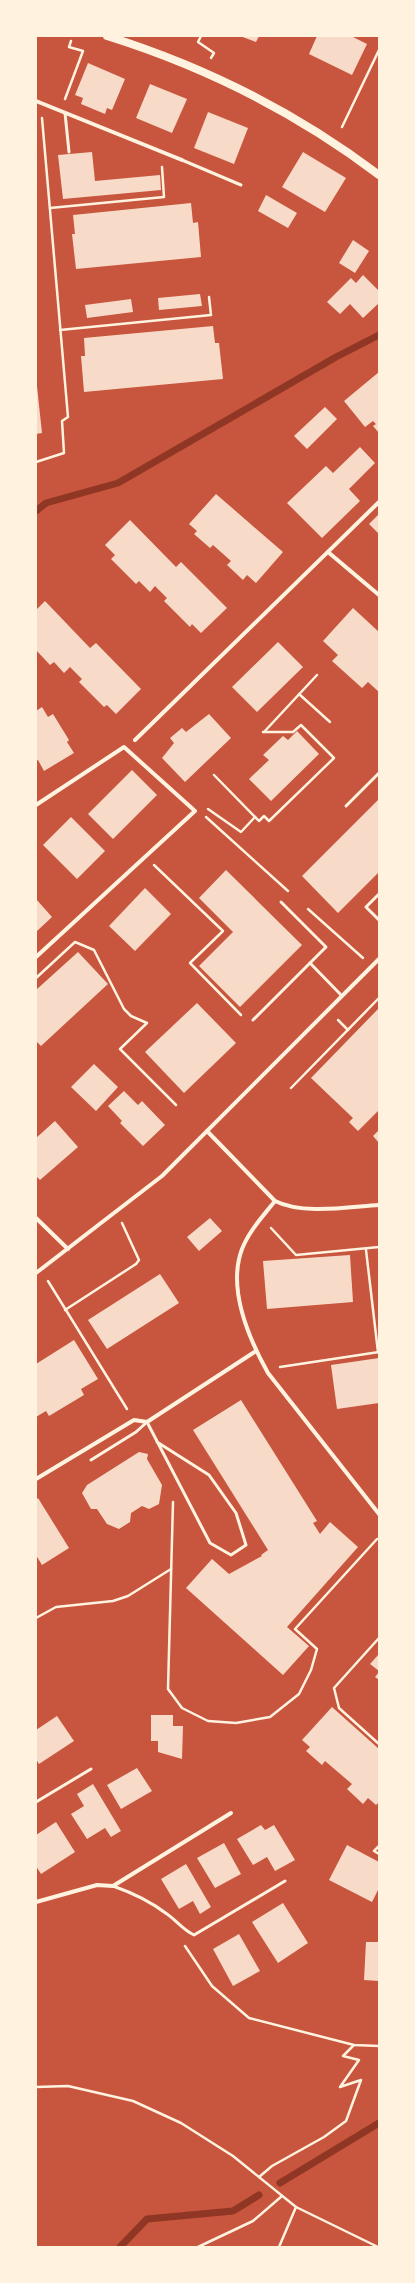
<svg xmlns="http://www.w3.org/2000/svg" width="415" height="2283" font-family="'PT Sans',sans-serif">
	<rect width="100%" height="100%" fill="#c8553d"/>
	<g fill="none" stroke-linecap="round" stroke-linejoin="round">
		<g stroke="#8f3625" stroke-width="7">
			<path d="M36,511L46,503L118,483L336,357L379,335"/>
			<path d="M280,2183L379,2123"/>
			<path d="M120,2247L147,2219L233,2211L259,2195"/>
		</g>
	</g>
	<g fill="#f7dbc8">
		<path d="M240,36H259L256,42Z"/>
		<path d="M317,36H351L367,44L352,75L309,54Z"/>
		<path d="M88,63L125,79L112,110L107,108L105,114L81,104L83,98L75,95Z"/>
		<path d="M150,84L187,99L172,133L136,118Z"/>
		<path d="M208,112L248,128L234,164L194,148Z"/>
		<path d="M92,152L95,181L160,175L161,190L63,199L58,155Z"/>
		<path d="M303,152L346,178L325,212L282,187Z"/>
		<path d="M266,195L297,213L288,228L258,211Z"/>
		<path d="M191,203L193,223L198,222L201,257L76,269L72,234H75L73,215Z"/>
		<path d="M353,240L369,251L355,273L339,263Z"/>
		<path d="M363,275L379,291V303L363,318L350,304L340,314L327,302L351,278L356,283Z"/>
		<path d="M200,294L202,306L159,310L158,298Z"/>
		<path d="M131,299L133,312L87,318L85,305Z"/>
		<path d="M213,326L215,343H219L223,379L84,392L81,356H85L84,338Z"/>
		<path d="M379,372V433L373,426L376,424L373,421L365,427L344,401Z"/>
		<path d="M36,377L42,433L36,434Z"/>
		<path d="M325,407L337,419L307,449L294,436Z"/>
		<path d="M360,447L375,463L349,489L360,501L322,538L287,503L326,466L333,473Z"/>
		<path d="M216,494L283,552L256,583L247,575L243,580L227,565L231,561L213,545L210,548L194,534L197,531L189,524Z"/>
		<path d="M379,514V534L369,524Z"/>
		<path d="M130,520L176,567L181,562L227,608L201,633L192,624L190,627L164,601L167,598L155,586L150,592L139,581L136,584L111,559L115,555L105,545Z"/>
		<path d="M45,601L90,648L96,643L141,689L116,714L107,705L104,707L79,682L82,679L70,667L64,673L54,662L50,665L36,650V610Z"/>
		<path d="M353,608L379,632V692L368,682L362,688L332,661L338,655L323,641Z"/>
		<path d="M278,642L303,667L257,712L232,687Z"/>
		<path d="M42,707L48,717L53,714L69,740L67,742L74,753L44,771L38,760L36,761V711Z"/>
		<path d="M209,714L231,738L185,782L162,758L174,743L170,738L182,728L186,732Z"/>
		<path d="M297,731L319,754L271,801L249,779L269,760L263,755L283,736L288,740Z"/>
		<path d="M132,770L157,795L113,839L88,814Z"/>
		<path d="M379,799V872L338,913L302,876Z"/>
		<path d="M71,817L105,851L77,879L43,845Z"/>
		<path d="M226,870L302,945L240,1007L199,966L233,932L199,898Z"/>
		<path d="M145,888L171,914L135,951L109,926Z"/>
		<path d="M36,899L52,917L36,932Z"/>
		<path d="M78,952L108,984L41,1046L36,1041V990Z"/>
		<path d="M197,1003L236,1043L184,1093L145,1052Z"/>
		<path d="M379,1008V1110L358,1131L349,1122L353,1118L311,1078Z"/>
		<path d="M94,1064L118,1087L96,1111L71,1087Z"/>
		<path d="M124,1091L138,1105L142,1101L165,1125L143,1146L120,1123L122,1121L108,1106Z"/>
		<path d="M55,1121L78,1147L40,1180L36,1176V1138Z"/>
		<path d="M379,1130V1143L373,1136Z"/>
		<path d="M210,1218L222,1231L199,1251L187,1237Z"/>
		<path d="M350,1255L353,1302L267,1309L263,1261Z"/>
		<path d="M160,1274L179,1303L107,1349L88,1320Z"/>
		<path d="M74,1340L98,1379L81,1389L84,1395L49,1416L46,1411L36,1417V1364Z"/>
		<path d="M379,1358V1403L337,1409L331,1365Z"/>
		<path d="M241,1400L317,1521L313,1523L320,1534L330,1522L358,1547L287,1627L309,1646L283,1675L186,1588L212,1559L229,1574L262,1556L261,1555L268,1550L193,1430Z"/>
		<path d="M139,1452L148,1454L147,1459L162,1485L159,1504L149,1509L142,1506L131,1513L130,1522L119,1529L107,1524L97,1509H91L82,1493L87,1485Z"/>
		<path d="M38,1498L69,1548L42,1565L36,1555V1500Z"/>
		<path d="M379,1654V1671L370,1664Z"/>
		<path d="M379,1672V1680L375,1677Z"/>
		<path d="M332,1707L379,1749V1802L376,1805L368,1798L363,1804L347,1789L352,1784L325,1761L322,1765L306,1751L310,1747L302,1740Z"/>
		<path d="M151,1715H173V1726H183L182,1759L158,1752V1741H151Z"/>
		<path d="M57,1716L74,1741L39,1764L36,1759V1730Z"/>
		<path d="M137,1768L152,1791L121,1809L107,1785Z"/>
		<path d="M93,1784L121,1831L111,1837L105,1828L87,1839L71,1814L84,1806L77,1794Z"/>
		<path d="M56,1822L75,1852L41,1874L36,1866V1835Z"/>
		<path d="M261,1825L265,1830L274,1825L295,1860L275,1871L267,1857L253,1865L237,1839Z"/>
		<path d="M224,1843L241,1874L215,1888L197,1858Z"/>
		<path d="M347,1845L379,1862V1888L372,1902L329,1880Z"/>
		<path d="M186,1864L211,1907L200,1914L193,1901L179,1909L161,1879Z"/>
		<path d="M283,1903L308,1943L278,1963L252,1922Z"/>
		<path d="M239,1934L260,1971L233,1986L213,1949Z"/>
		<path d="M366,1942H379V1981L364,1980Z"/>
	</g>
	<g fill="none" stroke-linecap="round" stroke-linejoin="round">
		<g stroke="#fff3e0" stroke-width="2.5">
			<path d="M201,36L198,42L214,53L211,58"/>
			<path d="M65,99L83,51L69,47L71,41"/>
			<path d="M342,127L379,50"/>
			<path d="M50,208L164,197L162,167"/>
			<path d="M60,330L211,315L209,297"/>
			<path d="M36,462L64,453L62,421L68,417L42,118"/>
			<path d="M299,694L330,722"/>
			<path d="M264,732L317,675"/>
			<path d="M214,775L259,821L264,816L269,821L334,758L301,725L293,732H263"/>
			<path d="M208,809L241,832L255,817"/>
			<path d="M206,817L288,891"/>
			<path d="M154,865L223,931L190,963L241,1015"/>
			<path d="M308,909L363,958"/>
			<path d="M36,978L75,942L94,950L124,1009L131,1016L147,1023L120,1049L176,1105"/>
			<path d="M338,1020L348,1030"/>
			<path d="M291,1088L379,998"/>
			<path d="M271,1228L296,1255L379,1247"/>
			<path d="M366,1250L378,1352"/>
			<path d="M48,1281L127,1409"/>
			<path d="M65,1310L136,1264L139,1260L122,1223"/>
			<path d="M280,1367L379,1352"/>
			<path d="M173,1502L168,1689L182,1708L208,1721L236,1723L270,1717L299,1694L311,1670L317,1649L295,1629L377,1539"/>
			<path d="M36,1618L56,1607L113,1601L128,1596L171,1569"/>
			<path d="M379,1638L334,1688L339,1708L379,1744"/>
			<path d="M379,1846L374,1851L379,1854"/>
			<path d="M185,1946L212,1986L249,2018L354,2045L379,2046"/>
			<path d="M36,2087L68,2086L133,2101L181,2123L233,2156L296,2207L378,2247"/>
			<path d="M259,2177L272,2166L324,2137L346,2121L361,2080L340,2087L359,2060L343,2056L354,2045"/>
			<path d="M198,2247L253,2221L282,2196"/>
			<path d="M279,2247L296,2207"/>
		</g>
		<g stroke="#fff3e0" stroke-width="3">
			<path d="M65,113L69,152"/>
			<path d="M182,160L241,185"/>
			<path d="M346,806L379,773"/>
			<path d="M379,894L366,907L379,920"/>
			<path d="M281,902L326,947L310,963"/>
			<path d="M253,1020L310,963L342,996"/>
			<path d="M91,1460L136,1432L147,1422L210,1543L231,1555L246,1545L236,1513L209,1475L157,1442"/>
			<path d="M36,1802L91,1769"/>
			<path d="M113,1886C133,1893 150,1901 167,1914C177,1921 183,1930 194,1935L285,1881"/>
		</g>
		<g stroke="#fff3e0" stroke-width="4">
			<path d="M36,101L182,160"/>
			<path d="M328,552L379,595"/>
			<path d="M135,740L379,502"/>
			<path d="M36,805L124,747L195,811L36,957"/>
			<path d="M207,1131L275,1201C303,1215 348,1207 379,1205"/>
			<path d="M275,1201C263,1216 249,1231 242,1249C227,1289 249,1339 268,1373L379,1514"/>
			<path d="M36,1218L68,1249"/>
			<path d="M36,1273L162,1176L379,959"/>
			<path d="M36,1479L134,1420L147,1422L256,1351"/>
			<path d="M36,1902L97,1885L113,1886L231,1813"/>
		</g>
		<path stroke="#fff3e0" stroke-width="8" d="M107,36C206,67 297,113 379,175"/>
	</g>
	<rect width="415" height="2283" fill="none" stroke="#fff3e0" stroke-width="74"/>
</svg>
